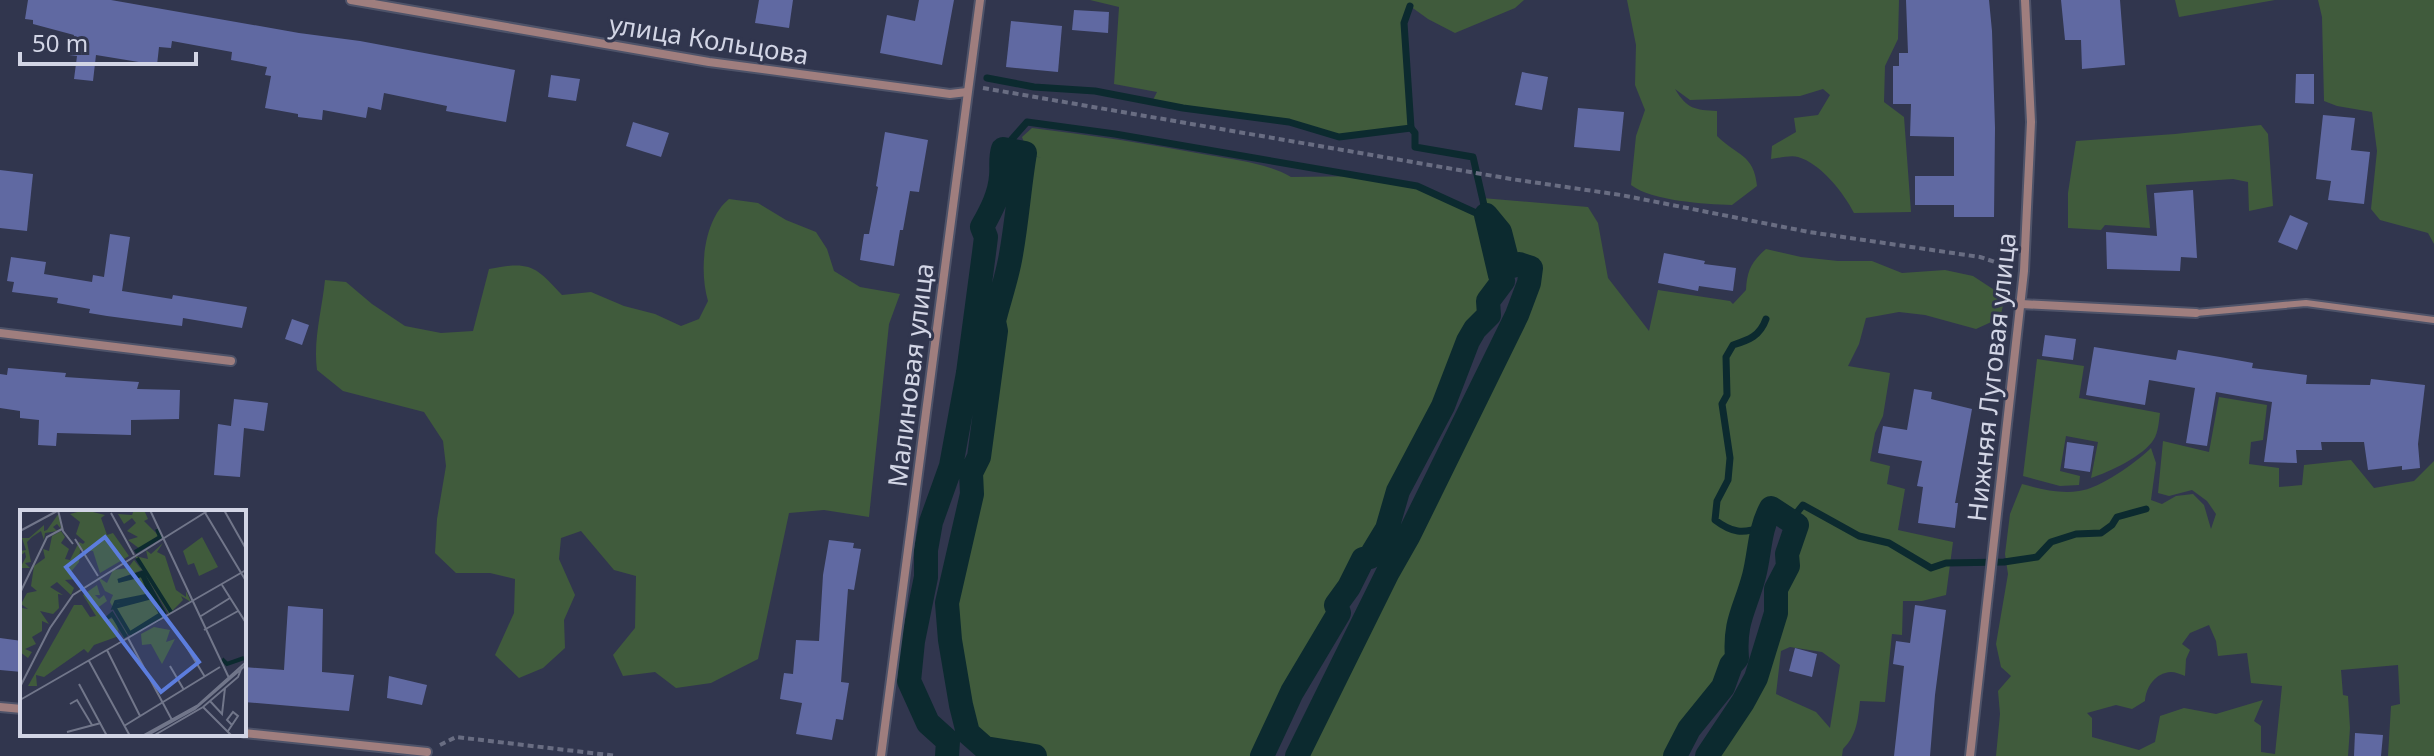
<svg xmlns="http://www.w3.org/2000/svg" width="2434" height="756" font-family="'Noto Sans',sans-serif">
	<rect width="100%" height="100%" fill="#31364e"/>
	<g fill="#405b3c" fill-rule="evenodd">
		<path d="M1090,0H1524L1515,8L1455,33L1428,19L1410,6L1404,23L1411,128L1339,137L1289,122L1152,102L1157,92L1114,84L1119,7Z"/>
		<path d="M1627,0H1899L1898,39L1885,66L1884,102L1904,117L1911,212L1854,213C1844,193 1820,163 1798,157C1791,155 1779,158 1771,159L1772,146L1796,132L1794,118L1818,115L1830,95L1823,89L1800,96L1690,100L1675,89C1687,109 1695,110 1717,111V136C1737,156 1754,154 1757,186L1732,205C1704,204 1652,201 1631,185L1636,136L1645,110L1635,85L1636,45Z"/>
		<path d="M2175,0H2275L2179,17Z"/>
		<path d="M2318,0H2434V244L2428,233L2380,220L2371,209L2377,151L2372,112L2337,106L2324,101L2322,17Z"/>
		<path d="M2261,125L2268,134L2273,206L2249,211L2248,182L2233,179L2146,185L2150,228L2105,225L2101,230L2068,228V193L2076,141L2175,134Z"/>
		<path d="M1032,128C1091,135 1150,144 1208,155C1235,160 1267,163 1291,177L1369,176L1417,186L1488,221L1500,275L1503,281L1488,301L1489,315L1475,329L1468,341L1443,406L1398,491L1387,529L1370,557L1363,559L1349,587L1336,605L1339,613L1292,692L1262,756H1035L985,748L968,733L950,640L947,603L972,494L971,473L979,457L996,331L994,321L1010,263L1025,153L1041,158L1028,153L1022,137Z"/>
		<path d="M1482,198L1588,207L1598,223L1608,278L1649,331L1658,290L1730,301L1733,304L1746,290C1747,271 1751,262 1766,249L1801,257L1838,261H1872L1902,273L1945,270L1973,276L2005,297L2000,318L1976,329L1925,315L1899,312L1866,318L1859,344L1848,366L1890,373L1883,416L1875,433L1870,461L1890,466L1887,484L1905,489L1898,530L1953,542L1946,595L1922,601H1903L1902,635L1892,634L1885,702L1860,701C1858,719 1857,735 1843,749L1842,756H1707L1743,702L1756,678L1776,613V589L1788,566L1787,554L1797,526L1771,508C1758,530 1760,553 1754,576C1745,610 1734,621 1737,658L1731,665L1723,687L1689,729L1675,756H1297L1388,572L1409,535L1517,315L1529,283L1530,268L1519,264L1509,267L1500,232L1486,215ZM1790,647L1822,652L1840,665L1830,728L1816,712L1776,694L1781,651Z"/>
		<path d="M729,199L758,203L786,220L816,232L827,249L834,271L860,287L900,294L889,324L869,517L824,510L789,513L758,659L711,683L676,688L655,672L623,676L613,655L635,628L636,576L614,570L581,531L561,538L559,559L575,595L564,620L565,648L543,668L519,678L495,655L514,613L515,579L490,573H456L435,553L437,519L446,466L443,441L424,412L343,391L317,370C313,340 322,310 325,280L346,282L372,304L405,326L441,333L473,331L489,269C529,261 535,265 562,295L591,292L624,306L655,314L681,326L699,319L708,301C699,271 703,220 729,199Z"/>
		<path d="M2037,359L2084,366L2079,398L2160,413C2159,421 2158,433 2154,439C2144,456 2109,472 2091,478L2098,442L2066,436L2060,471L2080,476L2079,485L2060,486L2023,476Z"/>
		<path d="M2219,397L2267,405L2263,440L2251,442L2249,464L2279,468V487L2302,485L2304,465L2351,460L2374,488L2414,481L2434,461V756H2388L2391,706L2400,704L2398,665L2341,670L2343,695L2348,696L2350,728L2348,756H1996L2000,714L1998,691L2011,676L2001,667L1996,644L2008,574L2005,554L2010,514L2022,484C2040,489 2060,494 2079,491C2099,489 2137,462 2151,448L2156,463L2151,500L2162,504L2176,496L2193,494L2204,505L2211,529L2216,514L2207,501L2192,490L2169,496L2158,493L2163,441L2209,452ZM2209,625L2216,641L2218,656L2247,653L2251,683L2282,686L2275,754L2261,752V726L2254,721L2263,700L2216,714L2184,708L2160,716L2155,742L2139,750L2092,737V718L2087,713L2116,705L2132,709L2145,701C2146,687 2155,673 2171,672C2175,672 2180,674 2185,676L2186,659L2190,650L2182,644L2190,633Z"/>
	</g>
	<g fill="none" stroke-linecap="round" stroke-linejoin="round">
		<g stroke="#0c2a2f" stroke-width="7">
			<path d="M987,78L1034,87L1095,91L1183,108L1289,122L1339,137L1411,128L1404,23L1410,6"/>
			<path d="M1411,128L1415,133V147L1473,157L1500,275L1503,281"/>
			<path d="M1008,160L1012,139L1027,122L1115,134L1417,186L1487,218"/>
			<path d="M1790,521L1803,505L1859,536L1889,543L1931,568L1946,563L2004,562L2037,557L2051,542L2076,534L2101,533L2112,525L2117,517L2146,509"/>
			<path d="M1762,527C1743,534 1732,533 1715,520L1717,501L1728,480L1730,458L1722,404L1727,395L1726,357L1733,345C1749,340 1760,336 1766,319"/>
		</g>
		<g stroke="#0c2a2f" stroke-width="24">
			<path d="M947,756L948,741L928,723L909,681L913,641L926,577V550L931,522L951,466L968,373L984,253L986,237L982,227C991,211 1000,194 1001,176C1002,167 1000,158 1003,149L1025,153C1019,188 1017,224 1010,260C1006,281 999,301 994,321L996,331L979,457L971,473L972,494L947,603L950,640L961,705L968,733L985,748L1035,756"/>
			<path d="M1262,756L1292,692L1339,613L1336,605L1349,587L1363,559L1370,557L1387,529L1398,491L1443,406L1468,341L1475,329L1489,315L1488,301L1503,281L1500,275L1486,215L1500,232L1509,267L1519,264L1531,268L1529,283L1517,315L1409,535L1388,572L1297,756"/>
			<path d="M1675,756L1689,729L1723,687L1731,665L1737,658C1734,621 1745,610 1754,576C1760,553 1759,530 1771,508L1797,525L1787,554L1788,566L1776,589V613L1756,678L1743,702L1707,756"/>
		</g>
	</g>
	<g fill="#6069a2">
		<path d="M28,0H111L299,33L360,41L515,70L506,122L446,111L447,106L384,93L381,110L368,107L366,118L323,110L322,120L298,117V114L265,108L271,76L265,75L267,67L231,60L232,52L172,41L171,48L159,47L157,65L96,55L93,81L74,79L77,56L69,55L74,35L33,24V20L25,19Z"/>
		<path d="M759,0H793L789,28L755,23Z"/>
		<path d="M919,0H954L942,65L880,53L887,15L915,21Z"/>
		<path d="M1906,0H1989L1992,31L1995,128L1994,217H1954V205H1915V176H1954V137L1910,136L1911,104H1893V66H1899V53H1908Z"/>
		<path d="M2061,0H2120L2125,65L2082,69L2081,40H2065Z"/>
		<path d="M1074,10L1109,12L1108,33L1072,30Z"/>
		<path d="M1011,21L1062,26L1058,72L1006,67Z"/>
		<path d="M1522,72L1548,77L1542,110L1515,105Z"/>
		<path d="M2296,74H2314V104L2295,103Z"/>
		<path d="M551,75L580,79L576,101L548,97Z"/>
		<path d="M1578,108L1624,112L1620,151L1574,147Z"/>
		<path d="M2323,115L2355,118L2351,150L2370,152L2364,204L2328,200L2331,181L2316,179Z"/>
		<path d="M633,122L669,133L661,157L626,146Z"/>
		<path d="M885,132L928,140L919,192L910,191L903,230H900L894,266L860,260L864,234H869L878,187L876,186Z"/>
		<path d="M0,170L33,174L27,231L0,228Z"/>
		<path d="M2193,190L2197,258L2181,257L2180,271L2107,269L2106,232L2157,236L2154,193Z"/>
		<path d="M2290,215L2308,223L2297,250L2278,242Z"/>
		<path d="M110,234L130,237L122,291L172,299L173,295L247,307L242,328L183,318L182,326L107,316L89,313L90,309L57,303L58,298L12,292L14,282L7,281L11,257L46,262L44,274L92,282L93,275L104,277Z"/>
		<path d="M1664,253L1705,261L1704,264L1736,268L1733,291L1699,286L1698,291L1658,283Z"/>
		<path d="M292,319L309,325L302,345L285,339Z"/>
		<path d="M2045,335L2076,339L2073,360L2042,356Z"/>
		<path d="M2094,347L2176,360L2178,350L2220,357L2253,363L2252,368L2307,375L2306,384L2370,385L2371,379L2425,385L2418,444L2420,468L2402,470V466L2368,470L2364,442H2321L2322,450H2296L2297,463L2264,462L2272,402L2216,392L2207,446L2186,443L2195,388L2149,380L2145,405L2086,395Z"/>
		<path d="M8,368L66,373L65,377L139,382L137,389L180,390L179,419L131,420V435L57,433L56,446L38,445L39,420L20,418V411L0,408V374L7,375Z"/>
		<path d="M1914,389L1932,392L1931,399L1972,409L1955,503H1958L1955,528L1918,523L1923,487L1917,486L1922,461L1878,453L1883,426L1907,430Z"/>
		<path d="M234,399L268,403L264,431L244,428L240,477L214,475L218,424L231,426Z"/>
		<path d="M2067,442L2094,446L2090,472L2064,468Z"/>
		<path d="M829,540L854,543L853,548L861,549L854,590L848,589L841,682L849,683L843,720L836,719L832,740L796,734L802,703L780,699L784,673L793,674L796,640L819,641L823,575Z"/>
		<path d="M1915,605L1946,610L1935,695L1930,756H1894L1904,666L1893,664L1896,641L1910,643Z"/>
		<path d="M288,606L323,609L322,672L354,675L349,711L244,702V667L284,670Z"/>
		<path d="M0,638L22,641V672L0,670Z"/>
		<path d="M1795,648L1817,654L1812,677L1789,671Z"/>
		<path d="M389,676L427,685L422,705L387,698Z"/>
		<path d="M2355,733L2383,735L2381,756H2354Z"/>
	</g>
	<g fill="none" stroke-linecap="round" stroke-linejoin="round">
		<defs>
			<path id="service" d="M2196,313L2306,303L2434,320"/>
			<g id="minor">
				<path d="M351,0L709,62L950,94L967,92"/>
				<path d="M2021,304L2196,313"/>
				<path d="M0,333L231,361"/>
				<path d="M0,707L22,709"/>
				<path d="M244,733L427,752"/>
				<path d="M881,756L980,0"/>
				<path d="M1970,756L2024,271L2031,122L2025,0"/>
			</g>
		</defs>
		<use href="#service" stroke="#4e5369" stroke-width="10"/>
		<use href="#minor" stroke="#4e5369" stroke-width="12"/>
		<g stroke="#696d82" stroke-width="4" stroke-dasharray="6 4" stroke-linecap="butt">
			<path d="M983,88L1511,179L1621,195L1809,232L1980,257L2010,267"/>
			<path d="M440,745L456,737L617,756"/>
		</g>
		<use href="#service" stroke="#9f7e7e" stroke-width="6"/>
		<use href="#minor" stroke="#9f7e7e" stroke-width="8"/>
	</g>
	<g text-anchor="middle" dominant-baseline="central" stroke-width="6" stroke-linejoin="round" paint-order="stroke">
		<g font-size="26" fill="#d2d5e5" stroke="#31364e">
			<text transform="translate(709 39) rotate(9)">улица Кольцова</text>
			<text transform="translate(910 375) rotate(-83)">Малиновая улица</text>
			<text transform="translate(1991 377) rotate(-84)">Нижняя Луговая улица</text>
		</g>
	</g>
	<g transform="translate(20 510)">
		<rect width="226" height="226" fill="#31364e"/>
		<path d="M65,0L85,5L81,8L87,25L93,23L109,46L80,63L73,41L60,40L59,52L50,63L57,69L45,70L54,78L51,85L37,72L30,77L43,85L38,84L39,98L33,104L20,101L29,114L22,111V121L12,127L16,134L5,139L12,142L8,148L0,142V107L2,98L8,99L1,94L7,83L17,81L11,76L14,56L25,48L23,39L29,41L32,26L41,21L45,27L41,33L49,39L45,49L50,50L59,32L63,34L65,32L56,24L60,12L50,4ZM114,0H124L128,9L124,11L140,27L120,39L108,30L118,27L107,21L116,13L112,8L104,14L98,4L112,5ZM39,3L41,19L37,14L33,17L37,21L25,23L24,30L21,21L12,27L7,32L11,52L5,53L10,58H0L6,47L5,42L0,46V41L6,40L2,28H9L24,15V21L27,20ZM182,27L198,57L179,66L174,53L168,55L163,41ZM143,33L137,42L145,46L156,80L166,87V81L171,92L161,86L163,90L149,104L122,60L98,69L122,65L131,85L95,93L132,87L141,102L107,124L90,92L93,85L85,81L78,67L87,73L93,60L108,58L114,50L121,59L115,46L128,49L126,40L131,44ZM77,75L80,85H75L79,89L84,85L87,91L76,99L87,109L96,108L99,126L74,135L68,143L64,139L24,167L16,165L17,176H8L54,95H62L70,107L76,106L63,85ZM134,117L150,120L146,132L155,129L142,154L131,134L122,135L121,124Z" fill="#405b3c"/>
		<path fill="none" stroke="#0c2a2f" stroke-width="4" d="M115,42L140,27L137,19M117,48L151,102M122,63L144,103L138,110L109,124L141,104L132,87L94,97L96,92L131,85L122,65L98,71ZM94,97L110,124M86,109L92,104L106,127M202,149L207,154L224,148"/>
		<path fill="none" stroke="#71768a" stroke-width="2" d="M38,0L43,21L53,34M130,0L209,168M204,0L226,39M184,1L226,71M91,3L114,45M0,21L39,0M55,29L78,66M202,75L226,113M0,83L27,27L42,19M181,106L210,88M184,120L218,101M108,128L152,210M163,131L185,167M87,140L120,206M69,151L110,226M150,156L164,180M59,174L87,226M0,177L30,118L53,85L189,0M0,190L226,60M190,191L202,204L205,178M50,194L57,190L72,215M183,197L212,226M104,216L200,157M208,221L218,206L213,202L207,210L212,215M47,222L81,213M122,226L178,195L226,152M126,226L175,199L226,155M133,226L183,197L218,167L222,157"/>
		<path fill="#5c7ddd" fill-opacity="0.15" stroke="#5c7ddd" stroke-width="4" d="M85,27L179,152L141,182L46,57Z"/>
		<rect width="226" height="226" fill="none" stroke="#d2d5e5" stroke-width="4"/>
	</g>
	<path d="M20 52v12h176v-12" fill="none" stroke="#d2d5e5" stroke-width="4"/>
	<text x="32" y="52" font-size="24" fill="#d2d5e5" stroke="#31364e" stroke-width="6" paint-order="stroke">50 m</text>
</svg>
